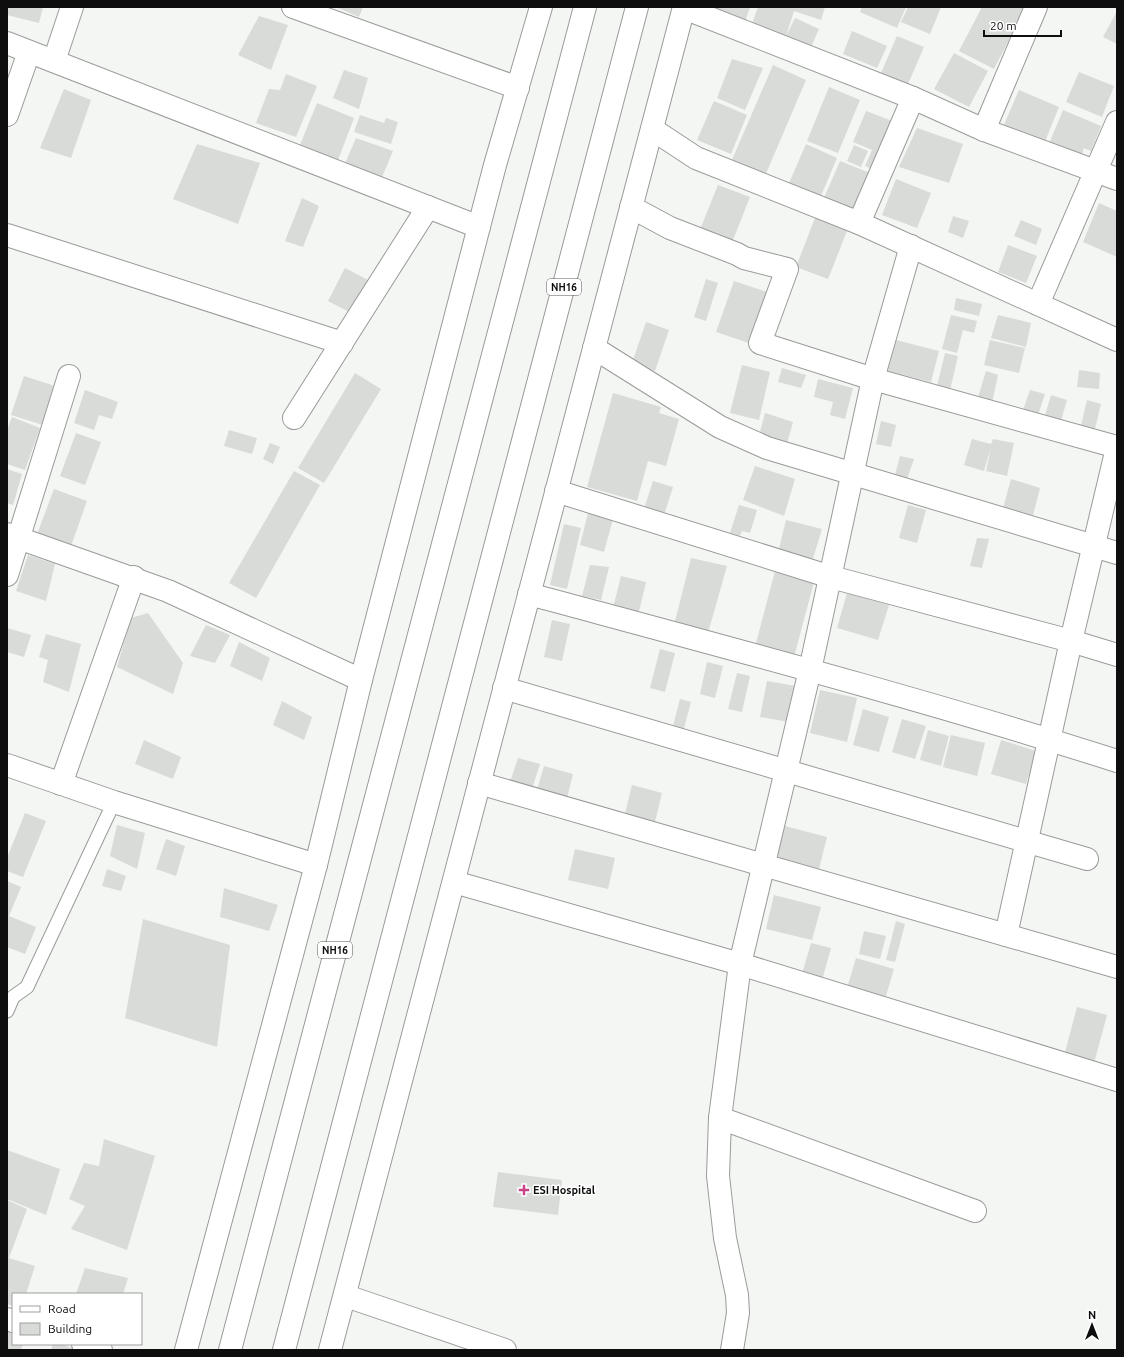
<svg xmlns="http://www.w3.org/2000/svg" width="1124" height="1357" font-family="Ubuntu,sans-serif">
	<rect width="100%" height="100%" fill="#f3f6f3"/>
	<g fill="#d8dbd8">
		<path d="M7,7H43L39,23L7,15Z"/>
		<path d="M336,7H363L359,17Z"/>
		<path d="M705,7H750L745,22Z"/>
		<path d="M758,7H825L821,20L794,11L785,39L751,27Z"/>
		<path d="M862,7H906L897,28L860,12Z"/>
		<path d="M908,7H941L930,34L901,22Z"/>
		<path d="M982,7H1026L994,69L959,51Z"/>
		<path d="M1117,11V44L1103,37Z"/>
		<path d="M259,16L288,25L271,70L238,55Z"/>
		<path d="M795,18L819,29L810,49L785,38Z"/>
		<path d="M852,31L887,46L877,68L843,54Z"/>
		<path d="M897,36L924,47L908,84L881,73Z"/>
		<path d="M954,53L988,71L969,107L934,89Z"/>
		<path d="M732,59L763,68L745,110L717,98Z"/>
		<path d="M773,65L806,80L765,176L731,162Z"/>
		<path d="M344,70L368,78L359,109L333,98Z"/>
		<path d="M1079,72L1114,86L1102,117L1066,102Z"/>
		<path d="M286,74L317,86L296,137L256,123L269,89L280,90Z"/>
		<path d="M829,87L860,100L838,153L807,141Z"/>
		<path d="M64,89L91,100L71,158L40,148Z"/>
		<path d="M1019,90L1059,107L1044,144L1003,127Z"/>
		<path d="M714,101L747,115L731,154L697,140Z"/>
		<path d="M317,103L354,118L338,160L300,145Z"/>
		<path d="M1063,110L1101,126L1091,151L1084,148L1080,160L1048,146Z"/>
		<path d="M866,111L895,122L875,170L865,166L872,150L853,142Z"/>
		<path d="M360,115L384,123L386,118L398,122L391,144L354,132Z"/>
		<path d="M917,128L963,144L949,183L899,167Z"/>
		<path d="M356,138L393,151L380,182L344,166Z"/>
		<path d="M197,144L260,163L238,224L173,199Z"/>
		<path d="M806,144L837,158L821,196L789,183Z"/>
		<path d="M854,145L868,151L861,167L847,161Z"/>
		<path d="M840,161L870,173L854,210L824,198Z"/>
		<path d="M896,179L931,193L917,228L882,215Z"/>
		<path d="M718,185L750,197L731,245L699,232Z"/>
		<path d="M302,198L319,206L303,247L285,241Z"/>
		<path d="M1099,203L1117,211V257L1083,242Z"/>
		<path d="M953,216L969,221L963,238L948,232Z"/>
		<path d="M815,218L847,231L828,279L796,267Z"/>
		<path d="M1021,220L1042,229L1036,245L1014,236Z"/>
		<path d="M1008,245L1037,256L1026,283L998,272Z"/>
		<path d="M345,268L372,282L355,315L328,301Z"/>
		<path d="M706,279L718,283L706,321L694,317Z"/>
		<path d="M734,281L770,293L752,344L716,332Z"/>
		<path d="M956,298L982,304L979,316L954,310Z"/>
		<path d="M951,315L977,321L974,333L963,330L957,353L942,349Z"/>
		<path d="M998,315L1031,323L1026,347L991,338Z"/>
		<path d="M646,322L669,330L655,371L632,363Z"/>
		<path d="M896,340L939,351L931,382L888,371Z"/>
		<path d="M990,340L1025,348L1019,373L984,365Z"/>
		<path d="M945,353L958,356L950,390L937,386Z"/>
		<path d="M742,365L770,372L759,420L730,413Z"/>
		<path d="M782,368L806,375L801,388L778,382Z"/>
		<path d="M1079,370L1100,373L1099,389L1077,387Z"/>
		<path d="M986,371L998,375L991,408L976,404Z"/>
		<path d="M355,373L381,389L324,483L298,468Z"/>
		<path d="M24,376L58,387L46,426L11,415Z"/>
		<path d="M818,379L853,388L845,419L830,415L833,402L814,397Z"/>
		<path d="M85,390L118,402L112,419L99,415L94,430L74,423Z"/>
		<path d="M1030,390L1045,394L1037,418L1022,413Z"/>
		<path d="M613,393L661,407L659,413L679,419L666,466L648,461L637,501L587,487Z"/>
		<path d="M1051,395L1067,400L1060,424L1044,419Z"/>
		<path d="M1087,400L1101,404L1094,433L1080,430Z"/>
		<path d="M765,413L793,422L786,447L758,439Z"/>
		<path d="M12,417L40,428L25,470L7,464V430Z"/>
		<path d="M881,421L896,425L891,447L876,444Z"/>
		<path d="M229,430L257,438L252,454L224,446Z"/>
		<path d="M76,433L101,442L85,485L60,476Z"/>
		<path d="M972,439L991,444L993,439L1014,443L1007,476L986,471L991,447L984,471L964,465Z"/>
		<path d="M270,443L280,447L273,464L263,459Z"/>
		<path d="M900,456L914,459L906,482L894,479Z"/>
		<path d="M755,466L795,479L784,516L743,500Z"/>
		<path d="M7,469L22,474L13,505L7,503Z"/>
		<path d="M294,471L320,485L256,598L229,583Z"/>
		<path d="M1011,479L1040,488L1032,519L1002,512Z"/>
		<path d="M653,481L673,487L663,518L643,512Z"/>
		<path d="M54,489L87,501L70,549L36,537Z"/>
		<path d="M739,505L757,510L750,533L742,531L740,536L730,533Z"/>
		<path d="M908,505L926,510L917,543L899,538Z"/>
		<path d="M588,513L613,519L604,552L580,545Z"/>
		<path d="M786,520L822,529L812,562L778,553Z"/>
		<path d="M564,524L581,528L567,589L550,585Z"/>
		<path d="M977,538L989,539L982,568L970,566Z"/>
		<path d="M28,555L55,564L46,601L16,591Z"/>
		<path d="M691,558L727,566L708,633L674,625Z"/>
		<path d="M590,565L609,567L601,600L582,596Z"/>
		<path d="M775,571L814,582L794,657L755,647Z"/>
		<path d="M621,576L646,582L637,620L612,612Z"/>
		<path d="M847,593L889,605L878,640L837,628Z"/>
		<path d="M148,613L183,663L173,694L117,667L131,618Z"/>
		<path d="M552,620L570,624L562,661L544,657Z"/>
		<path d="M206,625L230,635L215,663L190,656Z"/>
		<path d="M7,628L31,635L24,657L7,652Z"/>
		<path d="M46,634L81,644L69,692L43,682L48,660L39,657Z"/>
		<path d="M239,642L270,658L262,681L230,666Z"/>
		<path d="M660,649L675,653L665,692L650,688Z"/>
		<path d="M707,662L723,666L715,698L700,694Z"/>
		<path d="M737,673L750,676L742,712L728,709Z"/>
		<path d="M767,681L796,686L789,722L760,717Z"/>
		<path d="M820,690L857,698L847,742L810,733Z"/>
		<path d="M680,699L691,702L683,732L672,730Z"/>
		<path d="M282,701L312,717L304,740L273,725Z"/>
		<path d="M863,709L889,717L879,752L853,745Z"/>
		<path d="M902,719L926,726L915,759L892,752Z"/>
		<path d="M928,730L949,736L941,766L920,760Z"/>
		<path d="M951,735L985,743L977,776L943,767Z"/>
		<path d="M144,740L181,757L173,779L135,764Z"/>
		<path d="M1001,740L1036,751L1026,784L991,774Z"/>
		<path d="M518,758L540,764L532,789L510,782Z"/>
		<path d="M544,766L573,774L567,798L537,790Z"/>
		<path d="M632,785L662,793L654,826L624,818Z"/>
		<path d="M25,813L46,821L23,877L7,871V858Z"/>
		<path d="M117,825L145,833L137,869L110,856Z"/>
		<path d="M785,826L827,837L818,873L775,862Z"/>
		<path d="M166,839L185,846L176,876L156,869Z"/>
		<path d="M575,849L615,858L608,889L568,880Z"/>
		<path d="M107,869L126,876L121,891L102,886Z"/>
		<path d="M7,881L21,887L9,916L36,927L25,954L7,947Z"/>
		<path d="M224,888L278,905L269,931L220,917Z"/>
		<path d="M774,895L821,907L812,940L766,929Z"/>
		<path d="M143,919L230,945L217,1047L125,1018Z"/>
		<path d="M896,921L905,924L895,962L886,960Z"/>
		<path d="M864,931L886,936L880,959L859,954Z"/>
		<path d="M811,943L831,948L822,980L802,974Z"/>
		<path d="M856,958L894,969L885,999L847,988Z"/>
		<path d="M1077,1007L1107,1015L1093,1067L1063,1060Z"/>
		<path d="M104,1139L155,1156L127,1250L71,1229L85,1206L69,1199L84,1163L99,1166Z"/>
		<path d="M7,1150L60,1169L46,1215L7,1199Z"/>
		<path d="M498,1172L562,1180L558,1215L493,1207Z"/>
		<path d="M7,1200L27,1209L9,1258L35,1266L26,1294H13V1306L7,1304Z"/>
		<path d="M85,1268L128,1278L123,1294H76Z"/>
		<path d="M7,1327L13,1329V1344H23L21,1350H7Z"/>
		<path d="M53,1344H61L77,1350H51Z"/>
	</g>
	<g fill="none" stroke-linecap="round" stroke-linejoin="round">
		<defs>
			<path id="lane" d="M7,1011L13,997L27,987L114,802"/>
			<g id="street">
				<path d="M293,7L518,88"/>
				<path d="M684,8L913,98L984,130L1117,179"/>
				<path d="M7,43L479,227"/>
				<path d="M54,61L72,7"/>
				<path d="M7,115L29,52"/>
				<path d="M652,129L696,158L859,223L1117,340"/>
				<path d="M984,130L1036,7"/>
				<path d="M631,207L670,228L737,254L744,258L787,269L760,343L873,379L1117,447"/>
				<path d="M859,223L913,98"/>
				<path d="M7,235L342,343"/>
				<path d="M1038,304L1117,122"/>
				<path d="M594,348L720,427L767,448L1117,553"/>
				<path d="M294,418L428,207"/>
				<path d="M556,491L831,577L1071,641L1117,655"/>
				<path d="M7,534L168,591L361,680"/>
				<path d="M7,575L69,376"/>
				<path d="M529,594C725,647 923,699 1117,761"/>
				<path d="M504,688L1087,859"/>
				<path d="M7,765L114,802L316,865"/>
				<path d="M479,783L1117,967"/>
				<path d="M61,784L134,577"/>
				<path d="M454,882L740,964L1117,1080"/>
				<path d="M1006,935L1071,641L1117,448"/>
				<path d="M720,1118L975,1211"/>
				<path d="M346,1296L505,1350"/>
				<path d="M7,1319L13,1321"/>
				<path d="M83,1344L101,1350"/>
				<path d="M732,1350L738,1313L737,1295L725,1238L718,1176L720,1118L740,964L810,670L873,379L911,246"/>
			</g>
			<g id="secondary">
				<path d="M186,1350L316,865L361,680L495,165L541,7"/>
				<path d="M330,1350L684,7"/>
			</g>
			<g id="highway">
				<path d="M230,1350L585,7"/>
				<path d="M284,1350L637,7"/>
			</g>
		</defs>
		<use href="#lane" stroke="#999b98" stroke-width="15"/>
		<use href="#street" stroke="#999b98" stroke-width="24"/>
		<use href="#secondary" stroke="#999b98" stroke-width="24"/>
		<use href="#highway" stroke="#999b98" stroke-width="24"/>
		<use href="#lane" stroke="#fff" stroke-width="13"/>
		<use href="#street" stroke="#fff" stroke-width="22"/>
		<use href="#secondary" stroke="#fff" stroke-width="22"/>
		<use href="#highway" stroke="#fff" stroke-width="22"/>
	</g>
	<path fill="#c94588" stroke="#fff" stroke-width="1.5" d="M522 1184h4v4h4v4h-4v4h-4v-4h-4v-4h4z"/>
	<g text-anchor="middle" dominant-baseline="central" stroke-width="3" stroke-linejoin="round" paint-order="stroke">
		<g fill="#fff" stroke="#565656" stroke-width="1">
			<rect x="547" y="279" width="34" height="16" rx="3"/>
			<rect x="318" y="942" width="34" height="16" rx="3"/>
		</g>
		<g font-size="10" font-weight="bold" fill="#0d0e0d">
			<text x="564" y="287">NH16</text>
			<text x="335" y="950">NH16</text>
		</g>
		<g font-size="11" font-weight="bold" fill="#0d0e0d" stroke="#fff" text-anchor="start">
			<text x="533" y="1190">ESI Hospital</text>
		</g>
	</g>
	<rect width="1124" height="1357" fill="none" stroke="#0d0e0d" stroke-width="16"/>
	<rect x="12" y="1293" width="130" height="52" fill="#ffffff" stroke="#9e9f9e"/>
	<rect x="20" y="1306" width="20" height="6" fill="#ffffff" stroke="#9e9f9e"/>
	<text x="48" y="1313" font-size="12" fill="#0d0e0d">Road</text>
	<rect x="20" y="1323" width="20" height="12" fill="#d8dbd8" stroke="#9e9f9e"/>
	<text x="48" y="1333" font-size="12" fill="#0d0e0d">Building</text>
	<g transform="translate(1092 1325)" stroke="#ffffff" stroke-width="3" paint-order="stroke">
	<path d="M0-3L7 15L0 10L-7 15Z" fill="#0d0e0d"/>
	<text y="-6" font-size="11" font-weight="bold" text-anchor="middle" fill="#0d0e0d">N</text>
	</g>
	<path d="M984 30v6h77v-6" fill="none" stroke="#0d0e0d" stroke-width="2"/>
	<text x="990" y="30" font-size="12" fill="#0d0e0d" stroke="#ffffff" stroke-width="3" paint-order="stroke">20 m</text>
</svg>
